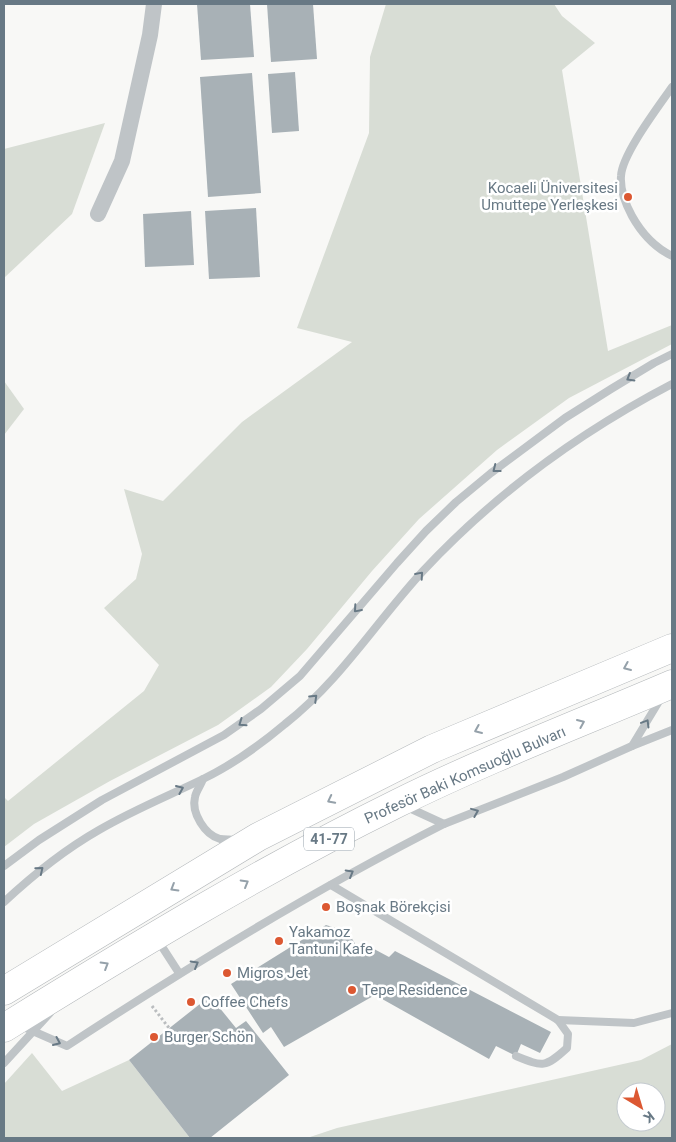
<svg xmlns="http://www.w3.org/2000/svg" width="676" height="1142" font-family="Roboto,sans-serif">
	<rect width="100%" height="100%" fill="#f8f8f6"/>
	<g fill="#d8ddd5" fill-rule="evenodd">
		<path d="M386,4H554L562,16L595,43L562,70L608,351L672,325V344L569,398L497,450L419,519L372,571L307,649L271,687L218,725L110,781L34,824L4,847V797L8,801L144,691L159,665L104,608L136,579L142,554L124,489L163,501L242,422L352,342L297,328L369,133L370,57Z"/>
		<path d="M105,123L72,214L4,278V149Z"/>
		<path d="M4,381L24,409L4,435Z"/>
		<path d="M672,1044V1138H307L337,1128L641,1060ZM626,1092H656V1122H626Z"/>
		<path d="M32,1053L62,1091L129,1060L190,1138H4V1084Z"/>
	</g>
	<g fill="#a8b1b6">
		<path d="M197,4H250L254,57L201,60Z"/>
		<path d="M267,4H313L317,59L271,62Z"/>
		<path d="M295,72L299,131L272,133L268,74Z"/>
		<path d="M252,73L261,193L208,197L200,77Z"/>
		<path d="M256,208L260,277L209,279L205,211Z"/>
		<path d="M191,211L194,265L145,267L143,214Z"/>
		<path d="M326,925L348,932L360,952L374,949L389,957L395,951L551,1032L540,1053L521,1044L516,1056L496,1046L489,1059L375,995L284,1047L271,1027L263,1033L231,984Z"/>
		<path d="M210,996L236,1028L246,1021L289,1075L210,1138H190L129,1060Z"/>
	</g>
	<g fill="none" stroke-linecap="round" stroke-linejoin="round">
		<defs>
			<g id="highway">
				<path d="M4,991L258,837L432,749L672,648"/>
				<path d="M4,1028C133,948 262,870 398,803C487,759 581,723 672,684"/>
			</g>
		</defs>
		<use href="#highway" stroke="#b3b7ba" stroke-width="29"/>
		<path stroke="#babdbf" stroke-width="3" stroke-dasharray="2.5 2.5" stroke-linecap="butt" d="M152,1006L169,1028"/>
		<g stroke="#bfc4c7" stroke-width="8">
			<path d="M672,87C659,106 622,154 621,176C620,190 626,205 632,216C642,234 654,247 672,256"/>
			<path d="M632,746L672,730"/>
			<path d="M203,779C201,785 196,791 195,797C191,813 205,835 220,839C225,840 231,839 236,840"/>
			<path d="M407,807L444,824L563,777L632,746L661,698"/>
			<path d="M4,866L39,840L102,800L224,735L261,709L300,676L397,563L426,531L456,502L491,473L565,418L611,389L654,363L672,354"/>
			<path d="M331,885L558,1020L568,1034L567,1048C545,1068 543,1067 516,1056"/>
			<path d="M4,902C33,875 64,850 99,830C133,810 168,796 203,779C232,765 260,745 285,724C340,681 376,622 423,571C494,495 580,432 672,384"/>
			<path d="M157,939L179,973"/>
			<path d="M558,1020L634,1023L672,1013"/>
			<path d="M19,1025L67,1046C189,966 314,890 444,824"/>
			<path d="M4,1063L50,1013"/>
		</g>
		<path stroke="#bfc4c7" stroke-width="16" d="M98,214L122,161L150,35L154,4"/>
		<use href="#highway" stroke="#fff" stroke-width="28"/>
	</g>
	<defs><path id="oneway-chevron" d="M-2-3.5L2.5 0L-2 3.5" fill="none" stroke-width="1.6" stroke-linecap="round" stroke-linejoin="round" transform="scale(1.25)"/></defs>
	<g stroke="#687985">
		<use href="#oneway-chevron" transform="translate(630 378) rotate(149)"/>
		<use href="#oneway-chevron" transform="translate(496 469) rotate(142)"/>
		<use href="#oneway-chevron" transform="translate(420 575) rotate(-49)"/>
		<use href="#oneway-chevron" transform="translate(357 609) rotate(131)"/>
		<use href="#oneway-chevron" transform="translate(314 698) rotate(-44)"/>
		<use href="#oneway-chevron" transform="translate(242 723) rotate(145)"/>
		<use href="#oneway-chevron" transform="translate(646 723) rotate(-59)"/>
		<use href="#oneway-chevron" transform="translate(180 789) rotate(-23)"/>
		<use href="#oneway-chevron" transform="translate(475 812) rotate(-22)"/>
		<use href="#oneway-chevron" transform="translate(40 870) rotate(-39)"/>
		<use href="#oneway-chevron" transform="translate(350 873) rotate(-30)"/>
		<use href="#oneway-chevron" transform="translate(195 964) rotate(-30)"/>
		<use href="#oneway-chevron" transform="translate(57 1042) rotate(24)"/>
	</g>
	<g stroke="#95a1aa">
		<use href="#oneway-chevron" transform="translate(627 667) rotate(157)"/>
		<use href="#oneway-chevron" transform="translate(581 723) rotate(-23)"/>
		<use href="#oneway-chevron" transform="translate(478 730) rotate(157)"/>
		<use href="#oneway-chevron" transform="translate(331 800) rotate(153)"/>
		<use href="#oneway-chevron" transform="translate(245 883) rotate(-30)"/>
		<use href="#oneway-chevron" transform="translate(174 888) rotate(149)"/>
		<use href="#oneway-chevron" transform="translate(105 965) rotate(-31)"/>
	</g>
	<g fill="#dc5832" stroke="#fff" stroke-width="2">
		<circle cx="628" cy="197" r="5"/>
		<circle cx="326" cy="907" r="5"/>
		<circle cx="279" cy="941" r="5"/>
		<circle cx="227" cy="973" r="5"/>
		<circle cx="352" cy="990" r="5"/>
		<circle cx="191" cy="1002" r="5"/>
		<circle cx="154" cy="1037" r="5"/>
	</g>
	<g text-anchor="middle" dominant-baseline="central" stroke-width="5" stroke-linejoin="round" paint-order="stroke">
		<rect fill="#fff" stroke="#95a1aa" stroke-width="1" x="304" y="827.5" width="50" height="23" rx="4"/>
		<g font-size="14" font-weight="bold" fill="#687985">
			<text x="329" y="839">41-77</text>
		</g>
		<g font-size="15" fill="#687985" stroke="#fff" text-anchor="start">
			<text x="618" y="188" text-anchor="end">Kocaeli Üniversitesi<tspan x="618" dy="17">Umuttepe Yerleşkesi</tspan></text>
			<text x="336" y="907">Boşnak Börekçisi</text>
			<text x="289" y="932">Yakamoz<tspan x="289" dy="17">Tantuni Kafe</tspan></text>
			<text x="237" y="973">Migros Jet</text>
			<text x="362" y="990">Tepe Residence</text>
			<text x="201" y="1002">Coffee Chefs</text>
			<text x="164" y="1037">Burger Schön</text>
		</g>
		<g font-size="15" fill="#687985" stroke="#fff">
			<text transform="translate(465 775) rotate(-24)">Profesör Baki Komsuoğlu Bulvarı</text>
		</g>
	</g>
	<rect width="676" height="1142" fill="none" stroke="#687985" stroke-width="10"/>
	<g transform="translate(641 1107) rotate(142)"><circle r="24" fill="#ffffff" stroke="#c3c9ce"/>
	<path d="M0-4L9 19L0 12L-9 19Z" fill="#dc5832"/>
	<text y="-8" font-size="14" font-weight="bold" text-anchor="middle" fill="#687985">K</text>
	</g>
</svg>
